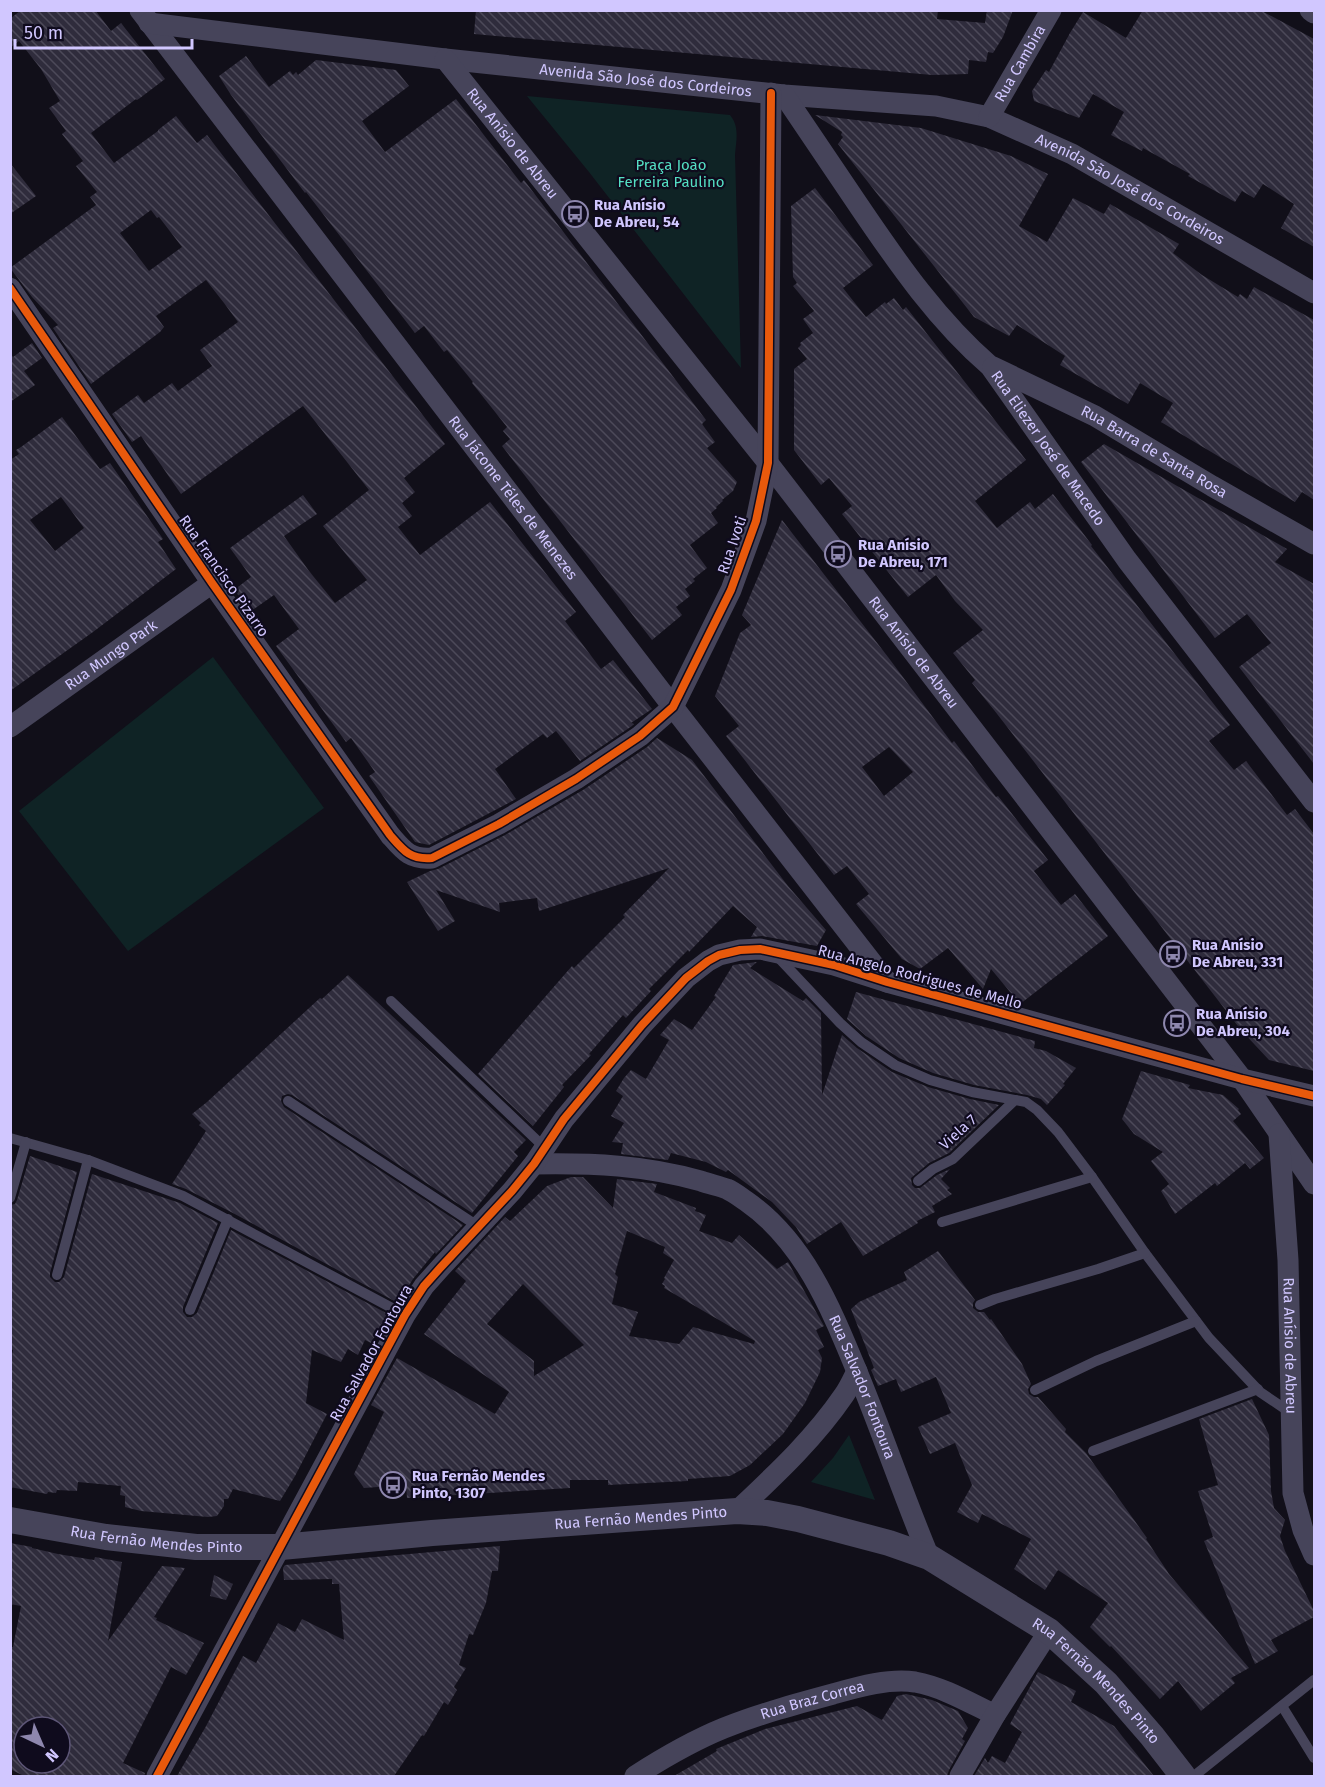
<svg xmlns="http://www.w3.org/2000/svg" width="1325" height="1787" font-family="'Fira Sans',sans-serif">
	<defs>
		<pattern id="building-back-hatch" width="6" height="6" patternUnits="userSpaceOnUse" patternTransform="scale(1.5)"><rect width="6" height="6" fill="#2f2c3c"/><path d="M-1 5l2 2M0 0l6 6M5-1l2 2" fill="none" stroke="#4c4959"/></pattern>
	</defs>
	<rect width="100%" height="100%" fill="#110f19"/>
	<g fill="#0f2325">
		<path d="M527,96L730,115C740,127 736,141 735,155L741,368L589,172Z"/>
		<path d="M213,657L324,808L128,951L19,811Z"/>
		<path d="M849,1435L875,1500L811,1482L833,1458Z"/>
	</g>
	<g fill="url(#building-back-hatch)" fill-rule="evenodd">
		<path d="M21,10H95L111,31L121,23L165,79L140,98L137,100L136,99L91,133L114,163L158,131V130L176,116L197,143L207,135L445,444L404,478L415,492L402,503L412,516L398,527L420,555L490,502L576,612L565,621L601,669L613,660L652,709L631,723L634,724L632,726L580,761L556,731L547,738L543,734L495,769L516,799L429,845L415,842L369,776L375,772L351,738L346,742L276,646L299,629L274,595L251,611L234,590L251,577L230,548L303,495L317,514L284,536L309,571L335,603L367,580L323,526L369,490L303,406L181,494L141,436L132,442L112,414L138,395L144,403L172,383L178,391L212,366L200,350L238,322L224,303L206,280L156,316L164,327L160,332L91,384L53,328L58,325L32,297L10,268L96,205L90,197L97,192L76,166L83,161L62,134L66,131L49,108L60,101L41,69L19,41L10,48V19ZM151,210L157,218L159,217L182,247L149,271L120,233Z"/>
		<path d="M476,10H938L937,19L985,23L987,10H1013L1003,37L993,53L988,52L986,62L969,60L968,74L932,75L474,34Z"/>
		<path d="M1143,10H1260L1314,39V247L1281,228L1294,204L1263,184L1254,198L1242,191L1235,202L1188,176L1190,174L1143,148L1142,151L1111,135L1124,112L1093,94L1079,118L1034,101L1032,91L1046,70L1049,72L1070,33L1083,12L1126,38Z"/>
		<path d="M246,56L269,87L290,71L293,75L296,72L298,75L316,60L396,70L409,86L362,121L385,152L456,99L521,183L524,180L706,420L702,424L715,442L707,448L737,482L733,491L722,500L723,501L716,507L717,508L711,513L718,523L690,545L707,568L693,579L695,581L685,589L690,596L676,607L682,615L652,640L502,446L510,439L503,431L507,427L472,383L473,382L447,350L444,352L424,326L415,333L306,192L305,193L231,95L219,76Z"/>
		<path d="M815,115L921,128L1011,156L1048,174L1019,226L1047,242L1073,198L1104,214L1110,204L1179,244L1173,253L1202,275L1238,297L1240,294L1247,299L1254,287L1314,320V500L1302,492L1295,502L1161,422L1173,403L1140,383L1128,404L1060,365L1065,356L1017,325L1009,336L974,317L838,144L843,137L841,135L842,132Z"/>
		<path d="M10,163L36,196L10,214Z"/>
		<path d="M815,188L873,265L843,288L866,317L885,302L886,304L894,298L903,310L906,307L1026,460L975,501L997,528L1030,502L1035,509L1053,494L1092,545L1091,546L1230,725L1209,741L1234,770L1246,761L1287,815L1295,809L1314,834V1071L1269,1060L1241,1030L994,710L972,683L975,680L953,653L983,630L955,601L936,575L908,597L842,514L852,506L829,478L821,485L794,450V369L807,359L798,348L801,345L800,343L813,333L803,319L814,311L793,286L797,283L793,277L791,206Z"/>
		<path d="M32,343L42,358L24,371L35,385L10,402V353L13,357Z"/>
		<path d="M62,417L100,469L110,463L163,539L158,542L176,569L93,632L10,691V460L19,454L16,450L21,447ZM61,497L84,528L55,551L30,520Z"/>
		<path d="M1104,444L1287,549L1275,562L1314,584V764L1239,667L1271,643L1247,614L1215,638L1081,462Z"/>
		<path d="M782,520L888,657L952,743L954,741L996,797L998,796L1048,860L1034,871L1061,905L1075,894L1108,936L1020,1004L991,969L983,989L948,948L920,969L902,959L856,904L869,894L847,866L834,875L726,736L739,726L715,696L740,633L751,625L742,615ZM889,747L913,772L884,796L862,767Z"/>
		<path d="M657,738L692,760L788,886L826,930L817,946L762,936L751,937L757,927L733,906L689,952L688,950L649,989L651,991L626,1018L623,1015L589,1054L591,1055L562,1085L564,1087L533,1126L478,1074L572,966L574,968L625,917L623,915L669,868L539,911L537,898L499,903L500,912L436,890L455,921L438,931L407,882L430,871L438,869L505,835L583,790L647,747Z"/>
		<path d="M757,962L750,968L803,1001L806,998L821,1013L822,1095L842,1035L857,1048L892,1072L928,1087L970,1099L999,1105L949,1153L929,1163L911,1178L912,1185L915,1188H920L937,1175L950,1169L941,1179L950,1188L947,1190L952,1194L932,1206L935,1212L917,1221L918,1223L863,1256L841,1222L807,1244L796,1227L772,1202L728,1170L726,1172L706,1162L671,1153L668,1160L621,1154L623,1143L612,1142L624,1123L611,1116L623,1096L616,1091L624,1078L631,1070L646,1079L669,1040L660,1035L674,1019L692,1030L716,997L714,996L733,965Z"/>
		<path d="M348,975L526,1140L514,1152L518,1156L472,1213L292,1095L288,1094L282,1096L281,1101L284,1107L463,1225L436,1254L435,1252L413,1279L398,1303L231,1212L186,1189L172,1184L206,1131L199,1125L201,1123L192,1114L207,1102L320,998L322,999Z"/>
		<path d="M856,992L1035,1041L1034,1048L1046,1051L1076,1068L1063,1084L1065,1085L1047,1105L1041,1099L1027,1095L974,1085L933,1073L899,1058L866,1036L847,1019Z"/>
		<path d="M1141,1071L1190,1085L1188,1088L1223,1095L1239,1109L1238,1110L1241,1114L1233,1121L1264,1158L1250,1169L1245,1163L1217,1186L1215,1183L1175,1214L1161,1191L1169,1184L1151,1161L1163,1152L1134,1134L1122,1119Z"/>
		<path d="M30,1156L77,1172L50,1273V1277L55,1282H59L64,1277L92,1174L180,1203L218,1223L183,1307V1312L187,1317H192L197,1313L231,1230L388,1314L371,1343L365,1340L358,1355L348,1349L341,1362L312,1350L306,1403L327,1414L295,1476L280,1501L233,1489L228,1499H224V1506L217,1516L208,1517L141,1511L125,1507V1496L120,1495L121,1486L78,1482L77,1491L57,1490L56,1493L48,1492L47,1494L10,1487V1366L13,1350L10,1349V1205L15,1204L17,1200Z"/>
		<path d="M571,1177H583L613,1208L617,1179L657,1184L654,1192L696,1208L695,1211L706,1215L699,1231L732,1243L739,1235L777,1269L788,1262L824,1326L816,1330L824,1347L818,1350L822,1358L820,1372L805,1403L783,1434L750,1465L730,1476L688,1479V1481L608,1485V1480H570V1488L407,1498L406,1485L364,1488L354,1474L384,1412L371,1405L397,1358L495,1414L509,1392L424,1334L466,1281L455,1271L505,1217L510,1221L547,1186ZM627,1231L665,1247L663,1253L674,1260L664,1278L665,1279L662,1284L665,1286L664,1288L755,1341L754,1344L693,1327L679,1344L629,1336L638,1312L612,1304L618,1277L615,1274ZM523,1284L584,1345L534,1376V1361L487,1324Z"/>
		<path d="M938,1251L975,1300L973,1303V1308L978,1312H984L990,1320L991,1319L1022,1364L1031,1384L1028,1389L1029,1394L1034,1397H1038L1066,1429L1065,1432L1086,1453L1147,1538L1146,1539L1169,1574L1249,1668L1231,1678L1235,1683L1201,1711L1178,1681L1160,1699L1111,1646L1110,1647L1090,1627L1108,1603L1058,1570L1045,1590L1014,1569L1031,1539L982,1514L978,1523L957,1512L972,1485L955,1443L930,1454L918,1427L951,1413L936,1377L901,1392L896,1379L878,1386L871,1370L874,1368L851,1309L859,1302L907,1280L904,1272Z"/>
		<path d="M1252,1399L1269,1435L1271,1491L1274,1508L1285,1520L1280,1536L1285,1551L1314,1611V1617L1271,1640L1278,1651L1255,1664L1204,1541L1213,1537L1198,1491L1218,1485L1199,1419Z"/>
		<path d="M10,1543L32,1547V1548L58,1554L94,1560L95,1557L122,1562L108,1641L162,1566L185,1568L154,1617L157,1618L156,1620L204,1643L186,1675L171,1667L123,1763L145,1773L144,1776H24L10,1769V1647H13L21,1606L10,1604ZM24,1727H60V1763H24Z"/>
		<path d="M500,1546L498,1571H492L486,1603L473,1635L469,1634L459,1665L466,1668L454,1687L457,1690L448,1705L444,1702L424,1736L422,1735L394,1776H177L205,1728L243,1656L256,1663L278,1623L295,1632L302,1619L344,1640L339,1584H332V1579L284,1580L283,1568L285,1565Z"/>
		<path d="M214,1575L233,1584L226,1600L210,1596Z"/>
		<path d="M1038,1672L1076,1691L1071,1702L1114,1726L1154,1776H974L985,1758L988,1763L992,1756L1005,1763L1022,1732L1010,1724Z"/>
		<path d="M906,1694L932,1700L958,1711L968,1728L962,1739L965,1741L949,1770L947,1776H674L717,1751L716,1749L765,1729L857,1706L882,1720L897,1696Z"/>
	</g>
	<g fill="none" stroke-linecap="round" stroke-linejoin="round">
		<g stroke="#46445a" stroke-width="10">
			<path d="M776,955L840,1023L861,1042L895,1065L930,1080L972,1092L1026,1102L1037,1110L1058,1132L1092,1177L1145,1253L1209,1338L1260,1392L1291,1413"/>
			<path d="M391,1001L545,1148"/>
			<path d="M288,1101L479,1227"/>
			<path d="M10,1138L88,1160L183,1196L405,1315"/>
			<path d="M918,1181L933,1169L953,1159L1015,1100"/>
			<path d="M10,1198L26,1142"/>
			<path d="M942,1222L1092,1177"/>
			<path d="M57,1275L88,1160"/>
			<path d="M980,1305L995,1299L1098,1269L1145,1253"/>
			<path d="M190,1310L228,1219"/>
			<path d="M1035,1390L1096,1361L1196,1321"/>
			<path d="M1093,1451L1258,1389"/>
			<path d="M1282,1706L1314,1758"/>
			<path d="M1194,1776L1314,1680"/>
		</g>
		<g stroke="#46445a" stroke-width="21">
			<path id="s1" d="M140,10L673,707L887,982"/>
			<path d="M1310,10L1314,13"/>
			<path id="s2" d="M149,23L445,59L784,95L936,106L989,117L1072,154L1314,293"/>
			<path id="s3" d="M445,59L768,463L1242,1079L1314,1184"/>
			<path id="s4" d="M784,95C810,133 835,171 861,209C899,265 938,321 990,366L1127,560L1314,802"/>
			<path id="s5" d="M989,117L1051,10"/>
			<path d="M10,288L212,583L390,835C403,850 410,860 432,858L499,824L576,779L640,736L673,707L731,590L756,521L768,463L771,93"/>
			<path id="s6" d="M993,367L1095,416L1212,486L1314,544"/>
			<path id="s7" d="M10,727L212,583"/>
			<path id="s8" d="M1279,1134L1288,1260L1293,1493L1303,1530L1314,1555"/>
			<path id="s9" d="M534,1164C593,1163 644,1165 701,1181C709,1184 719,1186 727,1189C734,1192 740,1197 746,1201C805,1242 832,1311 858,1374C883,1435 904,1497 929,1557"/>
			<path d="M737,1511C775,1475 814,1439 844,1395C849,1388 853,1379 857,1371"/>
			<path d="M157,1776L405,1315L424,1286L441,1267L512,1191L534,1164L564,1119L642,1025L686,978L708,961L719,955L740,950L760,949L834,965L887,982L1242,1079L1314,1096"/>
			<path id="s10" d="M635,1776C663,1758 692,1741 724,1728C759,1714 796,1704 833,1694C858,1687 889,1678 915,1682C943,1687 970,1703 995,1715"/>
			<path d="M960,1776L995,1715L1049,1631"/>
		</g>
		<path stroke="#46445a" stroke-width="26" id="s11" d="M10,1520L106,1537L196,1547H281L432,1533L737,1511L767,1513L798,1519L889,1543L929,1557L1049,1631L1106,1683L1152,1736L1183,1776"/>
		<defs>
			<g id="cycleway">
				<path d="M10,288L212,583L390,835C403,850 410,860 432,858L499,824L576,779L640,736L673,707L731,590L756,521L768,463L771,93"/>
				<path d="M157,1776L405,1315L424,1286L441,1267L512,1191L534,1164L564,1119L642,1025L686,978L708,961L719,955L740,950L760,949L834,965L887,982L1242,1079L1314,1096"/>
			</g>
		</defs>
		<use href="#cycleway" stroke="#0f0b1d" stroke-width="11"/>
		<use href="#cycleway" stroke="#e8590c" stroke-width="8"/>
	</g>
	<defs>
		<symbol id="bus-ring" viewBox="-11 -11 22 22"><circle r="9.5" fill="#0f0b1d" stroke="#8e87ae" stroke-width="1.5"/><path d="M-5-6H5V4H4V6H2V4H-2V6H-4V4H-5ZM-3.5-4V0h7V-4ZM-3.5 1.2v1.5H-2V1.2ZM2 1.2v1.5H3.5V1.2Z" fill="#8e87ae"/></symbol>
	</defs>
	<g fill-rule="evenodd">
		<use href="#bus-ring" x="560" y="199" width="30" height="30"/>
		<use href="#bus-ring" x="823" y="539" width="30" height="30"/>
		<use href="#bus-ring" x="1158" y="939" width="30" height="30"/>
		<use href="#bus-ring" x="1162" y="1008" width="30" height="30"/>
		<use href="#bus-ring" x="378" y="1470" width="30" height="30"/>
	</g>
	<g text-anchor="middle" dominant-baseline="central" stroke-width="4.5" stroke-linejoin="round" paint-order="stroke">
		<g font-size="15" fill="#d1c7ff" stroke="#0f0b1d">
			<text stroke="none"><textPath href="#s5" startOffset="62">Rua Cambira</textPath></text>
			<text stroke="none"><textPath href="#s2" startOffset="500">Avenida São José dos Cordeiros</textPath></text>
			<text stroke="none"><textPath href="#s3" startOffset="108">Rua Anísio de Abreu</textPath></text>
			<text stroke="none"><textPath href="#s2" startOffset="1004">Avenida São José dos Cordeiros</textPath></text>
			<text stroke="none"><textPath href="#s4" startOffset="442">Rua Eliezer José de Macedo</textPath></text>
			<text stroke="none"><textPath href="#s6" startOffset="182">Rua Barra de Santa Rosa</textPath></text>
			<text stroke="none"><textPath href="#s1" startOffset="614">Rua Jácome Téles de Menezes</textPath></text>
			<text transform="translate(732 545) rotate(-71)">Rua Ivoti</text>
			<text transform="translate(224 576) rotate(55)">Rua Francisco Pizarro</text>
			<text stroke="none"><textPath href="#s3" startOffset="756">Rua Anísio de Abreu</textPath></text>
			<text stroke="none"><textPath href="#s7" startOffset="124">Rua Mungo Park</textPath></text>
			<text transform="translate(920 977) rotate(15)">Rua Angelo Rodrigues de Mello</text>
			<text transform="translate(958 1132) rotate(-42)">Viela 7</text>
			<text stroke="none"><textPath href="#s8" startOffset="212">Rua Anísio de Abreu</textPath></text>
			<text transform="translate(371 1353) rotate(-61)">Rua Salvador Fontoura</text>
			<text stroke="none"><textPath href="#s9" startOffset="441">Rua Salvador Fontoura</textPath></text>
			<text stroke="none"><textPath href="#s11" startOffset="634">Rua Fernão Mendes Pinto</textPath></text>
			<text stroke="none"><textPath href="#s11" startOffset="148">Rua Fernão Mendes Pinto</textPath></text>
			<text stroke="none"><textPath href="#s11" startOffset="1138">Rua Fernão Mendes Pinto</textPath></text>
			<text stroke="none"><textPath href="#s10" startOffset="194">Rua Braz Correa</textPath></text>
		</g>
		<g font-size="15" fill="#54dec3" stroke="#0f0b1d">
			<text x="671" y="165">Praça João<tspan x="671" dy="17">Ferreira Paulino</tspan></text>
		</g>
		<g font-size="15" font-weight="bold" fill="#d1c7ff" stroke="#0f0b1d" text-anchor="start">
			<text x="594" y="205">Rua Anísio<tspan x="594" dy="17">De Abreu, 54</tspan></text>
			<text x="858" y="545">Rua Anísio<tspan x="858" dy="17">De Abreu, 171</tspan></text>
			<text x="1192" y="945">Rua Anísio<tspan x="1192" dy="17">De Abreu, 331</tspan></text>
			<text x="1196" y="1014">Rua Anísio<tspan x="1196" dy="17">De Abreu, 304</tspan></text>
			<text x="412" y="1476">Rua Fernão Mendes<tspan x="412" dy="17">Pinto, 1307</tspan></text>
		</g>
	</g>
	<rect width="1325" height="1787" fill="none" stroke="#d1c7ff" stroke-width="24"/>
	<g transform="translate(42 1745) rotate(136)"><circle r="28" fill="#0f0b1d" stroke="#5d5677" stroke-width="1.5"/>
	<path d="M0-4.5L10 22L0 15L-10 22Z" fill="#8e87ae"/>
	<text y="-9" font-size="16" font-weight="bold" text-anchor="middle" fill="#d1c7ff">N</text>
	</g>
	<path d="M15 39v9h177v-9" fill="none" stroke="#d1c7ff" stroke-width="3"/>
	<text x="24" y="39" font-size="18" fill="#d1c7ff" stroke="#0f0b1d" stroke-width="4.5" paint-order="stroke">50 m</text>
</svg>
